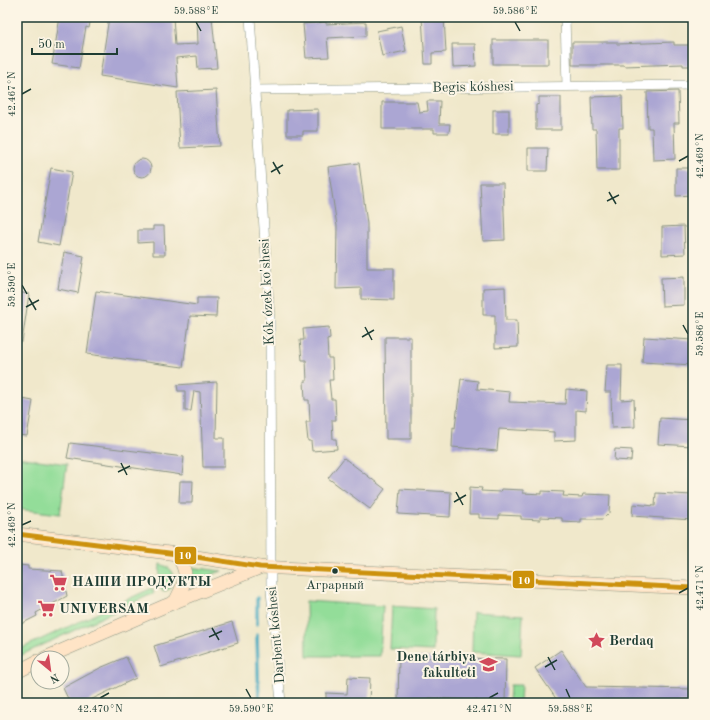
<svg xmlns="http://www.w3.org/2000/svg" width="710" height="720" font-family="'Old Standard TT',serif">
	<rect width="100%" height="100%" fill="#fcf5e5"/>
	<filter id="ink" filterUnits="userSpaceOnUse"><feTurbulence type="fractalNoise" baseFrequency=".025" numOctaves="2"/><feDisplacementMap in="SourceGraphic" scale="8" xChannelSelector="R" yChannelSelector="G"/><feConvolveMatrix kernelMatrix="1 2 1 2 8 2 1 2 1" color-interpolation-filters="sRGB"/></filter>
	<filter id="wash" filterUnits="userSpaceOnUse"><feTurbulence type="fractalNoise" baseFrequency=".012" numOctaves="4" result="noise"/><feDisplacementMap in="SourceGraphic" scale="16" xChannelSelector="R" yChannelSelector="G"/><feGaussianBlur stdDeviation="0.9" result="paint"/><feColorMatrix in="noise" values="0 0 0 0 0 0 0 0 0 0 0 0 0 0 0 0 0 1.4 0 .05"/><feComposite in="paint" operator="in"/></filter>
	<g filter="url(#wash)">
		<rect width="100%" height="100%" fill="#f0e8cb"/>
		<g fill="#93dd99" stroke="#598d66">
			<path d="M17,457L67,464L60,514L17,509Z"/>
			<path d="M160,564C173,568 177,575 171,588L163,592L159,586Z"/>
			<path d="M189,567L222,571L188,583Z"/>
			<path d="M152,588L154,593L17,657V651L22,648Z"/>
			<path d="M306,601L383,606L380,656H307Z"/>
			<path d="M392,606L434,609L433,651L390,649Z"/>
			<path d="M473,612L523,615L521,655L472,652Z"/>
			<path d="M510,685H521L520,703H509Z"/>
		</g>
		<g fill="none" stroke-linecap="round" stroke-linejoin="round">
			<g stroke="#40a9c0" stroke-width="3.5">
				<path d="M257,624V598"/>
				<path d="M257,635L259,703"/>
			</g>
		</g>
		<g id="blocks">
			<g fill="#aba6d3">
				<path d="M60,17H91L89,28L86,27L79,68L52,64Z"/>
				<path d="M109,17H173L175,45L198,44L197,17H212L217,68L198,69L197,56L176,58L178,88L100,76Z"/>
				<path d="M422,17H444L446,52L432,53V64H425Z"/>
				<path d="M326,22V24L366,22V36L327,38L329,57L306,58L303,24Z"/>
				<path d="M401,26L406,51L382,56L377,31Z"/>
				<rect x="493" y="40" width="55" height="24"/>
				<path d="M572,42H617V44L674,42V45H693V66H683V64L624,66V65H572Z"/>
				<path d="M452,44H475L476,66L453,67Z"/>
				<path d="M216,90L220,146L180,148L177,92Z"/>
				<path d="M678,91L679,123H674L675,159L653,160L652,128H648L647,92Z"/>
				<path d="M622,96L623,128H619V170H597L596,129H592L591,97Z"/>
				<path d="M539,97H561V130H536V105L539,104Z"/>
				<path d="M427,101H440L439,124H450L449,133H434V129H382V102H417L419,112L428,111Z"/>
				<path d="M318,109V131H303V135H287V110Z"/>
				<rect x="493" y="110" width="16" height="24"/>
				<path d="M528,148H548L547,171H528Z"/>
				<circle cx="142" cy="168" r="9"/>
				<path d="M359,163L367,224V268H394V300L361,299V288L336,289L337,226L328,167Z"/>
				<path d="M51,168L72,172L59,246L38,242Z"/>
				<path d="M676,168H693V195L676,196Z"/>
				<path d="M480,183H503L505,240L483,241Z"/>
				<path d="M153,226H164L165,255H153V242L138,243V230H153Z"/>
				<path d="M684,226L685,254L662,255V227Z"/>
				<path d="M64,252L84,256L78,293L58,289Z"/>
				<path d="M684,277V305L662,306L661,278Z"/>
				<path d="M505,287L506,320H517L518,347L495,348V315H483V288Z"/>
				<path d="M96,291L197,305V298H217L216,317L190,316L183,367L87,354Z"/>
				<path d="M17,292L29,294L22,342L17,341Z"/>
				<path d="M329,327L330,338L327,339L328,358H332L333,380H329L331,399H335L336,420H332L333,439H336L337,449L312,451L311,441H308L306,422H310L309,400H305L304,381H307L306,360H302L300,340H304L303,329Z"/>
				<path d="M385,337H411V439H386Z"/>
				<path d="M644,337L693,340V365L642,362Z"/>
				<path d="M607,365H622L621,400L634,399L635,427L612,428L611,392H605Z"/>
				<path d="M461,379L478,381L477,389L510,392L509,402L565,404L566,389L587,391L586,411L576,410V440L554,441V432L499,429L497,451L452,447L453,427L455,428Z"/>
				<path d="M217,382L216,438H224V467H203L200,392L194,391L191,411H185V391H178L177,385Z"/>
				<path d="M17,398L33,401L27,436L17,435Z"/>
				<path d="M660,418L693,420V446L658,444Z"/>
				<path d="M70,443L184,457L182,475L67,458Z"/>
				<path d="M615,449L632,450L631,461L614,460Z"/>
				<path d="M344,458L385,489L370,509L328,478Z"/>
				<path d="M180,481H193L192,503H179Z"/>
				<path d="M470,487L482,488L481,491L500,492L501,489L523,490V493L542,494V491L564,492L563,496L582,497L583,494L610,495L609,513L603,519H581V522L562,521V518L540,517V520L521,519V516L499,515V519L479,518V514H469Z"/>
				<path d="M400,489L451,492L450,517L398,514Z"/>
				<path d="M656,493L692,495L693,520L632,516L633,504L655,506Z"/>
				<path d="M19,565L28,566V569L62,571L67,596L36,613L37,616L17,626V567H19Z"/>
				<path d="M232,622L238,643L161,667L154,646Z"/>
				<path d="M561,650L586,687L693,689V703H559L535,668Z"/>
				<path d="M126,657L136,678L84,703H70L63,688L100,668Z"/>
				<path d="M399,657L506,659L505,703H477V700L429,698L428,703H398Z"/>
				<path d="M348,677L370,678L369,703H326V693L347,694Z"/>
			</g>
		</g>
	</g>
	<g filter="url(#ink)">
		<use href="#blocks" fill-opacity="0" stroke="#889280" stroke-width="1"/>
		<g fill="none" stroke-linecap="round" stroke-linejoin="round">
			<defs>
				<g id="minor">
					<path d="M250,17L270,319L271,590L281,703"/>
					<path d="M565,17L567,86"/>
					<path d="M254,90L693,85"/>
				</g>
				<g id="secondary">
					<path d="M17,534L177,554L260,567L693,588"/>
					<path d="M175,602C186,580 190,576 177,554"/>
					<path d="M45,658L165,606L259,568"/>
					<path d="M17,672L38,661"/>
				</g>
			</defs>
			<use href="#minor" stroke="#889280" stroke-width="10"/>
			<use href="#secondary" stroke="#889280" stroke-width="14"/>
			<use href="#minor" stroke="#fff" stroke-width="9"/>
			<use href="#secondary" stroke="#ffe4c6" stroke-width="13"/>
			<defs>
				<path id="bus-1" d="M17,534L177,554L260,567L693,588"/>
			</defs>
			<use href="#bus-1" stroke="#fcf5e5" stroke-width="8"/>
			<use href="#bus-1" stroke="#cc910a" stroke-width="5"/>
		</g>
	</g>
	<path fill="none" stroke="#1f3d34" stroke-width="1.5" d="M196,22L201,31M515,22L520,31M22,94L31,89M679,161L688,156M273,162L280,174M271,172L283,165M609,192L616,204M607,201L619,195M22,285L27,294M29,298L36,310M26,307L39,300M683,325L688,334M365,327L372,340M362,337L374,330M121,463L127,475M118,472L130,466M456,492L463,505M454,502L466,495M22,525L31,521M679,593L688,588M212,628L219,640M209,637L222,631M548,657L555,670M545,667L557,660M246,689L251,698M566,689L570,698M100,698L109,693M489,698L498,693"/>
	<defs>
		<symbol id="supermarket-bare" viewBox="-9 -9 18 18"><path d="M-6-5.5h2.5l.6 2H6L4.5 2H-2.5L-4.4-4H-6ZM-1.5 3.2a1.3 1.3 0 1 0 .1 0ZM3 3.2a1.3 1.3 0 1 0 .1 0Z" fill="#d1495b" stroke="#fcf5e5" stroke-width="2.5" paint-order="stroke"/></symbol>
		<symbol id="sight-bare" viewBox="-9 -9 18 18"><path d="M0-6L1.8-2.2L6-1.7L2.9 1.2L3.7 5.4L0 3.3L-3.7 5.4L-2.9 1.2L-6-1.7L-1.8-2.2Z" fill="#d1495b" stroke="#fcf5e5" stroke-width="2.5" paint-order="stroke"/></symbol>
		<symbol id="university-bare" viewBox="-9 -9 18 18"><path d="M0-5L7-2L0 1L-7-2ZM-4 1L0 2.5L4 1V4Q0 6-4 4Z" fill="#d1495b" stroke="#fcf5e5" stroke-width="2.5" paint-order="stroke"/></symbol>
	</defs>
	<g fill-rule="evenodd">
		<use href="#supermarket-bare" x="46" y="570" width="25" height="25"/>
		<use href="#supermarket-bare" x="34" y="596" width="25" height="25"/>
		<use href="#sight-bare" x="584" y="628" width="25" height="25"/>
		<use href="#university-bare" x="476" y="652" width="25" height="25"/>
	</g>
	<circle fill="#1f3d34" stroke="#fcf5e5" stroke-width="1.5" cx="335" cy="571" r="3.5"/>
	<g text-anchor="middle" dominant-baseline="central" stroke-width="4" stroke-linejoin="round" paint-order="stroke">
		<g font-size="13" fill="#1f3d34" stroke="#fcf5e5">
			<text x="335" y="585">Аграрный</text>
		</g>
		<g font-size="14" fill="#1f3d34" stroke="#fcf5e5">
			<text transform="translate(473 87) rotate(-1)">Begis kóshesi</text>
			<text transform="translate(267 292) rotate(-93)">Kók ózek ko'shesi</text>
			<text transform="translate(276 635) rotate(-95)">Darbent kóshesi</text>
		</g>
		<g font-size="14" font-weight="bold" fill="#1f3d34" stroke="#fcf5e5" text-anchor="start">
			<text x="72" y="582">НАШИ ПРОДУКТЫ</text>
			<text x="59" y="609">UNIVERSAM</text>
			<text x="609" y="641">Berdaq</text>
			<text x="476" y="657" text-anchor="end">Dene tárbiya<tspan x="476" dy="16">fakulteti</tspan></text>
		</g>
	</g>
	<g stroke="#fcf5e5" stroke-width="1.5">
		<rect x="174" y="546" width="23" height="19" rx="4" fill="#cc910a"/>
		<rect x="512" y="570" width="23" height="19" rx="4" fill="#cc910a"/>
	</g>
	<g font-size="11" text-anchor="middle" font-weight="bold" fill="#fff">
		<text x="185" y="559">10</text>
		<text x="524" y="584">10</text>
	</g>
	<rect width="710" height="720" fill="none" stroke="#fcf5e5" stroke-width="44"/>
	<g transform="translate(50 670) rotate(151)"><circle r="19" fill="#fcf5e5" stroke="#a4ab9e"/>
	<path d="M0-3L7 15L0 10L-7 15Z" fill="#d1495b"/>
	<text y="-6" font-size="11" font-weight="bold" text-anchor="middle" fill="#1f3d34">N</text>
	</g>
	<path d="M32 48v6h85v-6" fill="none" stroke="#1f3d34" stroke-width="2"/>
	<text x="38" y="48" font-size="12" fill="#1f3d34" stroke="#fcf5e5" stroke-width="3" paint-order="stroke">50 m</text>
	<rect x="22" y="22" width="666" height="676" fill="none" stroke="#1f3d34" stroke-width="1.5"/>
	<g font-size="10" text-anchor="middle" fill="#1f3d34">
		<text x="196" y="14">59.588°E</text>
		<text x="515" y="14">59.586°E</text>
		<text transform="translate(11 94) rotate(-90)" y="4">42.467°N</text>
		<text transform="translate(699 156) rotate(-90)" y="4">42.469°N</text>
		<text transform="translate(11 285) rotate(-90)" y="4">59.590°E</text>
		<text transform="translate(699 334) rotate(-90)" y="4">59.586°E</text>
		<text transform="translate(11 525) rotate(-90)" y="4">42.469°N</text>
		<text transform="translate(699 588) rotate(-90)" y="4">42.471°N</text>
		<text x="100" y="712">42.470°N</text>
		<text x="251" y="712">59.590°E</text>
		<text x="489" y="712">42.471°N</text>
		<text x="570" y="712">59.588°E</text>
	</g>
</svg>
